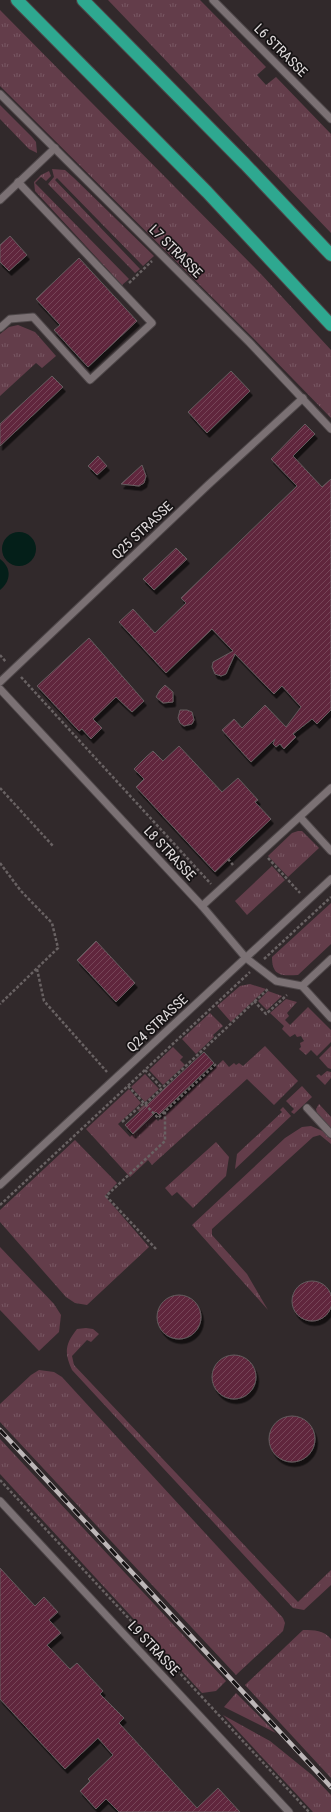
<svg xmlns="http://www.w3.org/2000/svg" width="331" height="1812" font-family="'Roboto Condensed',sans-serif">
	<defs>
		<pattern id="grass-tufts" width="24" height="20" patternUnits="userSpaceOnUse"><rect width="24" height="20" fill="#633d4a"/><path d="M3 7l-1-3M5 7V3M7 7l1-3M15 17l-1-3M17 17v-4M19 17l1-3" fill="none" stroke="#795864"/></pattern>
		<pattern id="building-hatch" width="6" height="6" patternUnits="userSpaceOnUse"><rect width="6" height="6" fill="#60263c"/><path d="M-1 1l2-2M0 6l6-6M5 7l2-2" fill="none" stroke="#764558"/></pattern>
		<filter id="shadow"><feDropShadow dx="2.5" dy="4.5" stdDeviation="0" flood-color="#0009"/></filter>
	</defs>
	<rect width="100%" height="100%" fill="#31292b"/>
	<g fill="url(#grass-tufts)">
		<path d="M108,0H200L266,67L257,75L266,85L276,77L331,134V233Z"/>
		<path d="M0,10L261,274L331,350V418L253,338L0,86Z"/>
		<path d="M0,105L32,137L36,142L37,153L29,149L0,119Z"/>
		<path d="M52,169L65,170L74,178L154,256L143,266L57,178L55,180L140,269L135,273L48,184L54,177Z"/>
		<path d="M49,171L51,176L46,181L41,177L35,183L129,279L122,285L35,191L34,182L41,175Z"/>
		<path d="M18,325L35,332L56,356L42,368L36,363L0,396V334L9,327Z"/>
		<path d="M298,831H302L319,848L288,877L268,856L292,833Z"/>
		<path d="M272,866L285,880L247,915L235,901Z"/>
		<path d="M331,903V944L298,975C281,976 272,976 272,957Z"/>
		<path d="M250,984L266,989L231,1022L217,1006L240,986Z"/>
		<path d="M268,991L282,996L267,1010L258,1001Z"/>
		<path d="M286,999L297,1002L287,1013L289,1016L285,1020L290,1025L308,1007L331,1030V1042L317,1056L311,1050L306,1055L299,1049L301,1047L300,1043L304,1041L301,1036L297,1037L295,1034L290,1037L282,1029L284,1026L270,1013Z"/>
		<path d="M210,1013L223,1026L213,1035L214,1037L196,1054L182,1039Z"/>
		<path d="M265,1046L298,1081L274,1105L247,1079L152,1165L148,1160L130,1177L86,1129L129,1089L141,1103L118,1124L130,1137L147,1120L138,1110L144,1105L158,1121L223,1060L229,1067L234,1063L236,1065L239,1063L243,1066Z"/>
		<path d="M331,1046V1069L328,1068L319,1058Z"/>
		<path d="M173,1047L183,1057L180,1060L185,1065L163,1085L149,1070Z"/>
		<path d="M327,1071L331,1072V1078L325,1085L316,1076L319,1074L321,1076Z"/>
		<path d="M145,1074L159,1089L145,1102L131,1087Z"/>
		<path d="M302,1086L312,1097L294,1114L291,1112L294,1109L286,1101Z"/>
		<path d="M319,1104L331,1117V1128L317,1113L316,1109Z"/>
		<path d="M283,1107L291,1116L235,1169L237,1154L282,1112L280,1110Z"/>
		<path d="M311,1126L325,1132L331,1139V1144L320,1135L313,1137L212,1229V1235L247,1274L268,1310L192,1225L285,1138L302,1127Z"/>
		<path d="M75,1140L117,1183L105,1196L149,1247L87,1305L75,1303L66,1297L0,1222V1210Z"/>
		<path d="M216,1142L229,1157L226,1176L193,1208L177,1192L172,1196L165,1188Z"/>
		<path d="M0,1247L54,1304L61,1315L59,1332L39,1351L0,1310Z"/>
		<path d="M86,1328L93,1329L99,1334L91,1342L87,1340L72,1356L74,1365L298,1602L331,1570V1585L304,1610L293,1608L72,1370C64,1353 65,1344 77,1329Z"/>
		<path d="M39,1370L54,1372L62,1377L283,1618L285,1623L283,1631L236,1675L0,1422V1404L31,1375Z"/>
		<path d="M0,1439L226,1681L216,1691L202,1693L0,1474Z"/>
		<path d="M303,1630C315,1630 323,1630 331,1639V1778L245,1685Z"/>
		<path d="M236,1693L276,1733L224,1707Z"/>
		<path d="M223,1715L270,1741L312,1775L331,1795V1812H313Z"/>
	</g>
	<g fill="#041f19">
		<circle cx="19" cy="549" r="17"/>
		<path d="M0,559C12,568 11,581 0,590Z"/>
	</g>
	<g fill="url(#building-hatch)" stroke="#655c5f" filter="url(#shadow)">
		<path d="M10,236L27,255L9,271L0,262V245Z"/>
		<path d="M79,258L137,321L88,367L54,330L60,325L36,299Z"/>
		<path d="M231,371L250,391L207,433L188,412Z"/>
		<path d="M52,376L63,387L0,446V424Z"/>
		<path d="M305,424L315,434L293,456L322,487L331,479V710L317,724L312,719L293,734L296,737L284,749L280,744L276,747L273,744L275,739L251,762L222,730L234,719L242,728L265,705L286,727L301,707L282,686L274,694L235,654L226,674L221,676L215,674L212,667L213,662L233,651L212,629L166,673L119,622L133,609L155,633L186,603L181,598L297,486L271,459Z"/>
		<path d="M98,456L107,466L97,475L88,466Z"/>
		<path d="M142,465L146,476L144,483L139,486L121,484Z"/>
		<path d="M176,548L187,559L154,590L143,579Z"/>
		<path d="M89,638L144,701L132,712L116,697L93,719L102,728L91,739L82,729L79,731L37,686Z"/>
		<path d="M165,685L173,692V702L163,703L156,697L160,690Z"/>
		<path d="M180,710H187L192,712L194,720L192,724L184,726L180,723L178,718Z"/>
		<path d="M179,746L222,792L238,778L258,800L255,802L271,819L215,872L136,787L144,779L134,769L147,756L153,751L163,761Z"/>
		<path d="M96,941L135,983L116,1002L77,960Z"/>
		<path d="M204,1052L214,1063L159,1115L156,1112L133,1134L125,1125Z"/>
		<circle cx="312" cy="1301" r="20"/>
		<circle cx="179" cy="1317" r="22"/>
		<circle cx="234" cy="1377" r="22"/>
		<circle cx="292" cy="1439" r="23"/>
		<path d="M0,1568L35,1606L44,1597L58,1612L49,1620L61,1633L47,1645L70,1669L77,1663L103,1691L100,1694L124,1718L119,1723L197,1808L218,1788L240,1812H119L106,1799L96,1809L80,1791L90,1781L88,1779L113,1755L98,1738L65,1769L0,1699Z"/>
	</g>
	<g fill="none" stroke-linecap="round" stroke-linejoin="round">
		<defs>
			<g id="service">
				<path d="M213,0L331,119"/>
				<path d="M0,94L249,342L331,429"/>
				<path d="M0,200L55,148"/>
				<path d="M0,328L10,319L33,317L90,380L152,323L18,182"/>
				<path d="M0,682L208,485L303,398"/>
				<path d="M0,689L202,906L246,958L276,981L302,986L331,1018"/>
				<path d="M300,817L331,851"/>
				<path d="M202,906L331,788"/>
				<path d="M302,986L331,959"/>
				<path d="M307,1108L331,1134"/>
				<path d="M0,1185L331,879"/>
				<path d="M0,1501L289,1812"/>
			</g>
			<g id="motorway">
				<path d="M17,0L207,192L331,325"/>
				<path d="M83,0L245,164L331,255"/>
			</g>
		</defs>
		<use href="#service" stroke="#4d4648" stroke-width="9"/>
		<use href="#motorway" stroke="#4d4648" stroke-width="14"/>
		<g stroke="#696263" stroke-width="2.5" stroke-dasharray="3 2" stroke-linecap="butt">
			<path d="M129,283L152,261"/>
			<path d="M0,655L6,662"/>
			<path d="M21,677L211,884"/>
			<path d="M0,788L53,846"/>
			<path d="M268,858L300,893"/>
			<path d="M228,859L233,865"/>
			<path d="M0,863L21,891L52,923L58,948L0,1004"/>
			<path d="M264,959L331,897"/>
			<path d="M37,969L44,1001L107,1072"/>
			<path d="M254,1001L266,1014L287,995"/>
			<path d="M145,1070L162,1088"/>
			<path d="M128,1086L158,1118L216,1064"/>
			<path d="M145,1104L269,988"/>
			<path d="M122,1122L144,1103"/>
			<path d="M0,1205L250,972"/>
			<path d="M156,1249L106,1196L165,1141V1111"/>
			<path d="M0,1480L309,1812"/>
		</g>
		<use href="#service" stroke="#7b7174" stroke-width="7"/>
		<use href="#motorway" stroke="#2ea890" stroke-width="12"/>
		<defs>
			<path id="rail" d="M0,1430L331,1787"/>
		</defs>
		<use href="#rail" stroke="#bdb7b8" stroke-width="4.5"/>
		<use href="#rail" stroke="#161314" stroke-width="3" stroke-dasharray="9" stroke-linecap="butt"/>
	</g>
	<g text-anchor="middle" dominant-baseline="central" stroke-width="3.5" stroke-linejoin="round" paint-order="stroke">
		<g font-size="14" fill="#e0dbdc" stroke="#161314">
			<text transform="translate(281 50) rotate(45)">L6 STRASSE</text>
			<text transform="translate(176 251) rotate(45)">L7 STRASSE</text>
			<text transform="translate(142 530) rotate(-43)">Q25 STRASSE</text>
			<text transform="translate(170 853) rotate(47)">L8 STRASSE</text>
			<text transform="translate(157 1023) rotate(-43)">Q24 STRASSE</text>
			<text transform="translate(154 1648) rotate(47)">L9 STRASSE</text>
		</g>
	</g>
</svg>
